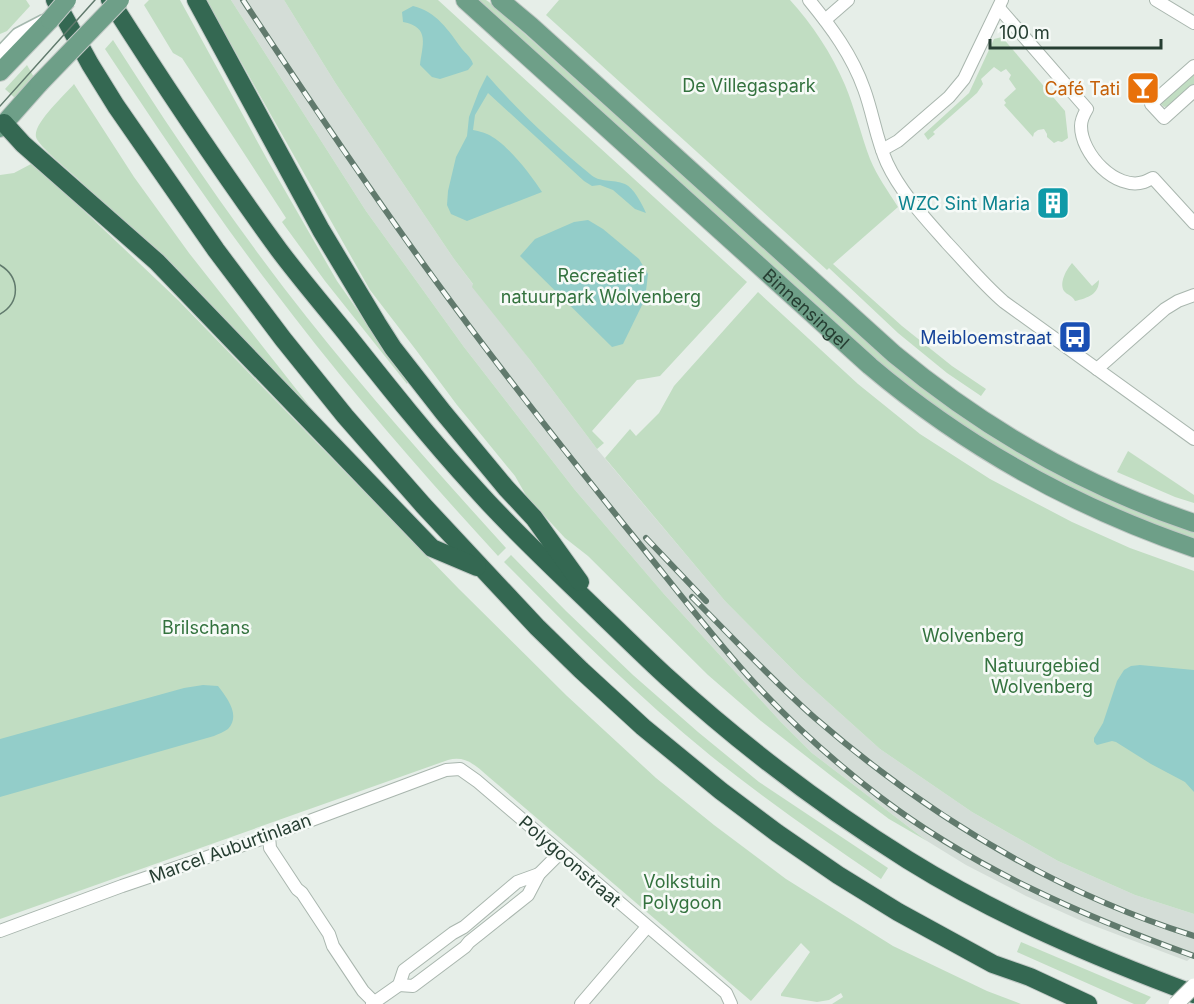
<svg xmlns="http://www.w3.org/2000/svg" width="1194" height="1004" font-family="Inter,sans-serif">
	<rect width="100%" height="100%" fill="#e6eee8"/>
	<path fill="#d4ddd7" d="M231,0H284L336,84L454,259L597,449L725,601L800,677L880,749L972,812L1058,861L1135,895L1194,914V955L1187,961L1084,922L1026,896L966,865L927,841L812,753L780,721L664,594L575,490L464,347L366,211Z"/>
	<g fill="#c1ddc2">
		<path d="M0,0H26L30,6L7,31L0,34Z"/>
		<path d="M149,0H180L268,161L337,281L408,382L407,384L325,281L282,222L286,218L182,58L173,53L144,5Z"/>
		<path d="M206,0H231L366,211L464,347L575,490L664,594L780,721L812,753L927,841L889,819L834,778L761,721L708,675L588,556L565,538L527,497L515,476L457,405L416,350L370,290Z"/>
		<path d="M284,0H438L747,282L660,376L637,380L592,431L604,443L597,449L530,360L472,287L473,284L454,259L336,84Z"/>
		<path d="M478,0H486L489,2L536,44L841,318L917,383L1194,530V540L1148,523L1045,475L956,421L894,376Z"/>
		<path d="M559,0H790C812,24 832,54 845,85C855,109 861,135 870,159C877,176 888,191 898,207L833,264L902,326L952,366L986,389L981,396L947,373L898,333L829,268L827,270L546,15Z"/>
		<path d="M1002,37L1065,111L1068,138L1062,142L1058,141L1054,143L1047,137V134L1044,129L1038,130L1034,133L1033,137L1004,105L1006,103L1004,100L1016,89L1009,79L1011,75L1006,69L1001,72L994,67L981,79L983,84L977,93L933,132L935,134L928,140L924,134L969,93L994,39Z"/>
		<path d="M113,40C167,125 223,208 284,288C353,378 429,463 506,548L498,556C419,470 342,381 272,288C213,211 159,130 105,49Z"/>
		<path d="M27,65L35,79L15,98L5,89Z"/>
		<path d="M1194,72V84L1169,106L1164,107L1161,104V102Z"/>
		<path d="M74,84L134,177L189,253L315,413L311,416L79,180C71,172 38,146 36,137C33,123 65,95 74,84Z"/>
		<path d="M31,164L62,190L178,300L459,589L567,696L656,778L714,825L786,879L893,946L987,991L1021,1004H832L843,997L841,993L829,1000L817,1002L781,996V994L810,952L801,943L751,1001L490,778C477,767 467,755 448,760L0,919V175L14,173Z"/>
		<path d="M1072,263L1092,286L1099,280C1099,294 1088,298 1075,301C1072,295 1067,295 1064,291C1059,283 1066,270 1072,263Z"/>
		<path d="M758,292L858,384L920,434L990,479L1072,522L1130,548L1194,571V914L1135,895L1058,861L972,812L880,749L800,677L725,601L605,458L630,429L636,436L659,413L674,386Z"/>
		<path d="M1128,451L1194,495V503L1175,497L1117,472Z"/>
		<path d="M511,555L566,611L633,675L698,732L759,782L888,868L881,879C823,840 766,800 711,756C637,696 570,629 504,562Z"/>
		<path d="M1021,942L1151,997L1145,1004H1134L1017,952Z"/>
	</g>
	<g fill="#93cdc9">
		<path d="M413,6C437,12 448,30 462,49C466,54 471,57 473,64L468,70L440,79L432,77L420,65C422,46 431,27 403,22L402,12Z"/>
		<path d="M487,75C518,111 554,144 590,174C599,183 613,179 625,184C634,188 642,204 646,213L635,209L613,190L600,185L592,186L584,181L488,93L475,115L473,130C478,131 483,132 487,134C506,142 531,175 542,192L467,221L451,214L447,205L448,191L456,157L467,136L469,117L479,91Z"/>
		<path d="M588,220L603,229L639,259L648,274L645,299L623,344L612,347L520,256L535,239L574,222Z"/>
		<path d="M1140,665L1194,670V792L1185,782L1151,764L1116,742L1112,741L1097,745L1094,742V738L1103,723L1117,681L1124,670L1131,666Z"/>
		<path d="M203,685L218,686C227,698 241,715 228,729C224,732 218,734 214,736L0,797V739L184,688Z"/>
	</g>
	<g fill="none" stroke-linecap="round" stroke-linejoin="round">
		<defs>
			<g id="minor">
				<path d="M809,0C831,27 852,55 864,89C873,113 876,139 887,163C901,193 925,218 947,243C966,263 983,284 1004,302L1194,439"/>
				<path d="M1156,0L1194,23"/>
				<path d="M999,8L1087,109C1084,114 1081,120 1081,126C1081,154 1116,191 1144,182C1147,181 1150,179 1153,178L1194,223"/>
				<path d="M825,20L848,0"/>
				<path d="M1194,66L1151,104L1164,118L1194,91"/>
				<path d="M882,150L898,141L949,97L964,79L1002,0"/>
				<path d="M1097,369L1165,309L1178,301L1194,295"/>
				<path d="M269,836L270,848L297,889L302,893L329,934L333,946L363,991L376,1004"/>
				<path d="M0,931L122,886L261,839L446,770L460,769L477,781L726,993L731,1004"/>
				<path d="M399,985L413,986L465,947L469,942L528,895L539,874L560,853"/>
				<path d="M372,1004L399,985L404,970L453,933L464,927L517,882L539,874"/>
				<path d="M581,1004L647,927"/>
			</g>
			<path id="secondary" d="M0,56L19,36L44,23"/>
			<g id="primary">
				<path id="s1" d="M465,0L870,366C967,448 1074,507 1194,548"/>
				<path d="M500,0L531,26L894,354C983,428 1084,486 1194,523"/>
				<path d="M0,72L50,20"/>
				<path d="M0,128L39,84"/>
			</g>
			<g id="motorway">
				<path d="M55,0L90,64L116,106L216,250L283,339L345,416L423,505L537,627L581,670L643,727L721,791L777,833L838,875L898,912L993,964L1030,977L1088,1004"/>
				<path d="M110,0C164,85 220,169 279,250C300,278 323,305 345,332C387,385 429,438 475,488C515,533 560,574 603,616C625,637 646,658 668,678C743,746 823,807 908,860C998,916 1095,957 1194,994"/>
				<path d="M196,0L321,230L377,323L393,348L443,412L506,488L534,518L580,582"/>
				<path d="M4,123L23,144L157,262L432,548L477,567"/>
			</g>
		</defs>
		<use href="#minor" stroke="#a9b6ae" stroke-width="14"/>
		<use href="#secondary" stroke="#a5b8ae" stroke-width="19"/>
		<use href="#primary" stroke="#c2c9c6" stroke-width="20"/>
		<use href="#motorway" stroke="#c2c9c6" stroke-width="20"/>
		<use href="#minor" stroke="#fff" stroke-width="12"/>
		<use href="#secondary" stroke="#fff" stroke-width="16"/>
		<use href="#primary" stroke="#6e9f88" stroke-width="18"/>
		<use href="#motorway" stroke="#346852" stroke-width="18"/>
		<g stroke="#617a6d" stroke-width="1.5">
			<path d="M0,106L95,0"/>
			<path d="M0,265C20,277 21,302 0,314"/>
		</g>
		<defs>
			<g id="rail">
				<path d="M243,0C305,94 368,188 435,280C496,364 560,445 625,526C666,576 705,628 748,676C788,720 833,761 880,797C975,869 1083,916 1194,956"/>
				<path d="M646,538L706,601"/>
				<path d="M692,597C733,638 772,680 815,718C926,814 1054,892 1194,936"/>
			</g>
		</defs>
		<use href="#rail" stroke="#617a6d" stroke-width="6"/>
		<use href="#rail" stroke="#f6faf7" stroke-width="4" stroke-dasharray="11" stroke-linecap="butt"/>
		<defs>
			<path id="tertiary-bridge" d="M1176,1004L1194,986"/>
			<g id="primary-bridge">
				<path d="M50,20L67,0"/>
				<path d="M39,84L120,0"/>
			</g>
		</defs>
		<use href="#tertiary-bridge" stroke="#a9b6ae" stroke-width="17" stroke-linecap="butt"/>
		<use href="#primary-bridge" stroke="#c2c9c6" stroke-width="20" stroke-linecap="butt"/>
		<use href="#tertiary-bridge" stroke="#fff" stroke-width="15"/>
		<use href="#primary-bridge" stroke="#6e9f88" stroke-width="18"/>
	</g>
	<defs>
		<symbol id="bar-square" viewBox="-11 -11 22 22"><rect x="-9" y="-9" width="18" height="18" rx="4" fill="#e8710a" stroke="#f6faf7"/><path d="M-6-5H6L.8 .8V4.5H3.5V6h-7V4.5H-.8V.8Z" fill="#fff"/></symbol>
		<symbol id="building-square" viewBox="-11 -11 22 22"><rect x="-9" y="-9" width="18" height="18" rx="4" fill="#0f9aa8" stroke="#f6faf7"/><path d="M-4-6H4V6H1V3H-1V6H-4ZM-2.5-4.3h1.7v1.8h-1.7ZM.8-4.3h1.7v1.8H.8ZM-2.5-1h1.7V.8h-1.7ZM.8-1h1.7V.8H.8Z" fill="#fff"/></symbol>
		<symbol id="bus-square" viewBox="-11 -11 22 22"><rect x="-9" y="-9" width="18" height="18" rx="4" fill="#1a4fb4" stroke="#f6faf7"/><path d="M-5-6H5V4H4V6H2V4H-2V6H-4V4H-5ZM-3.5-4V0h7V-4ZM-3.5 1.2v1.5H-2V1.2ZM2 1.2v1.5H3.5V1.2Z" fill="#fff"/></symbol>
	</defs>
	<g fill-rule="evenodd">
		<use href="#bar-square" x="1124" y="69" width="38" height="38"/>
		<use href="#building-square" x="1034" y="184" width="38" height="38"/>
		<use href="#bus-square" x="1056" y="318" width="38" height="38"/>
	</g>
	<g text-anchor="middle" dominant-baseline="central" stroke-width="5" stroke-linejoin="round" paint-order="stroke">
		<g font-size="18" fill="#33723e" stroke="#f6faf7">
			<text x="749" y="85">De Villegaspark</text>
			<text x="601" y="275">Recreatief<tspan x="601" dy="21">natuurpark Wolvenberg</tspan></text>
			<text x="206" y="627">Brilschans</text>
			<text x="973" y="635">Wolvenberg</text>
			<text x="1042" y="665">Natuurgebied<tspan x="1042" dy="21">Wolvenberg</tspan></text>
			<text x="682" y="881">Volkstuin<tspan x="682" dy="21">Polygoon</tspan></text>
		</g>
		<g font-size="18" fill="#c56008" stroke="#f6faf7" text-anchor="end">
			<text x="1120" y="88">Café Tati</text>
		</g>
		<g font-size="18" fill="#0d838f" stroke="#f6faf7" text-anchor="end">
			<text x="1030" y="203">WZC Sint Maria</text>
		</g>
		<g font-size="18" fill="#263e32" stroke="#f6faf7">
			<text stroke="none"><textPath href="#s1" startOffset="460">Binnensingel</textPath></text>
			<text transform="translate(230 848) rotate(-20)">Marcel Auburtinlaan</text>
			<text transform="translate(570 861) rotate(41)">Polygoonstraat</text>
		</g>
		<g font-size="18" fill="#164399" stroke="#f6faf7" text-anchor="end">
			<text x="1052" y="337">Meibloemstraat</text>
		</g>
	</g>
	<path d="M990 39v9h171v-9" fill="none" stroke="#263e32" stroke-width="3"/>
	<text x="999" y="39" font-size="18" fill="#263e32" stroke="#f6faf7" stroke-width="4.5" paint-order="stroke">100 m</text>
</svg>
